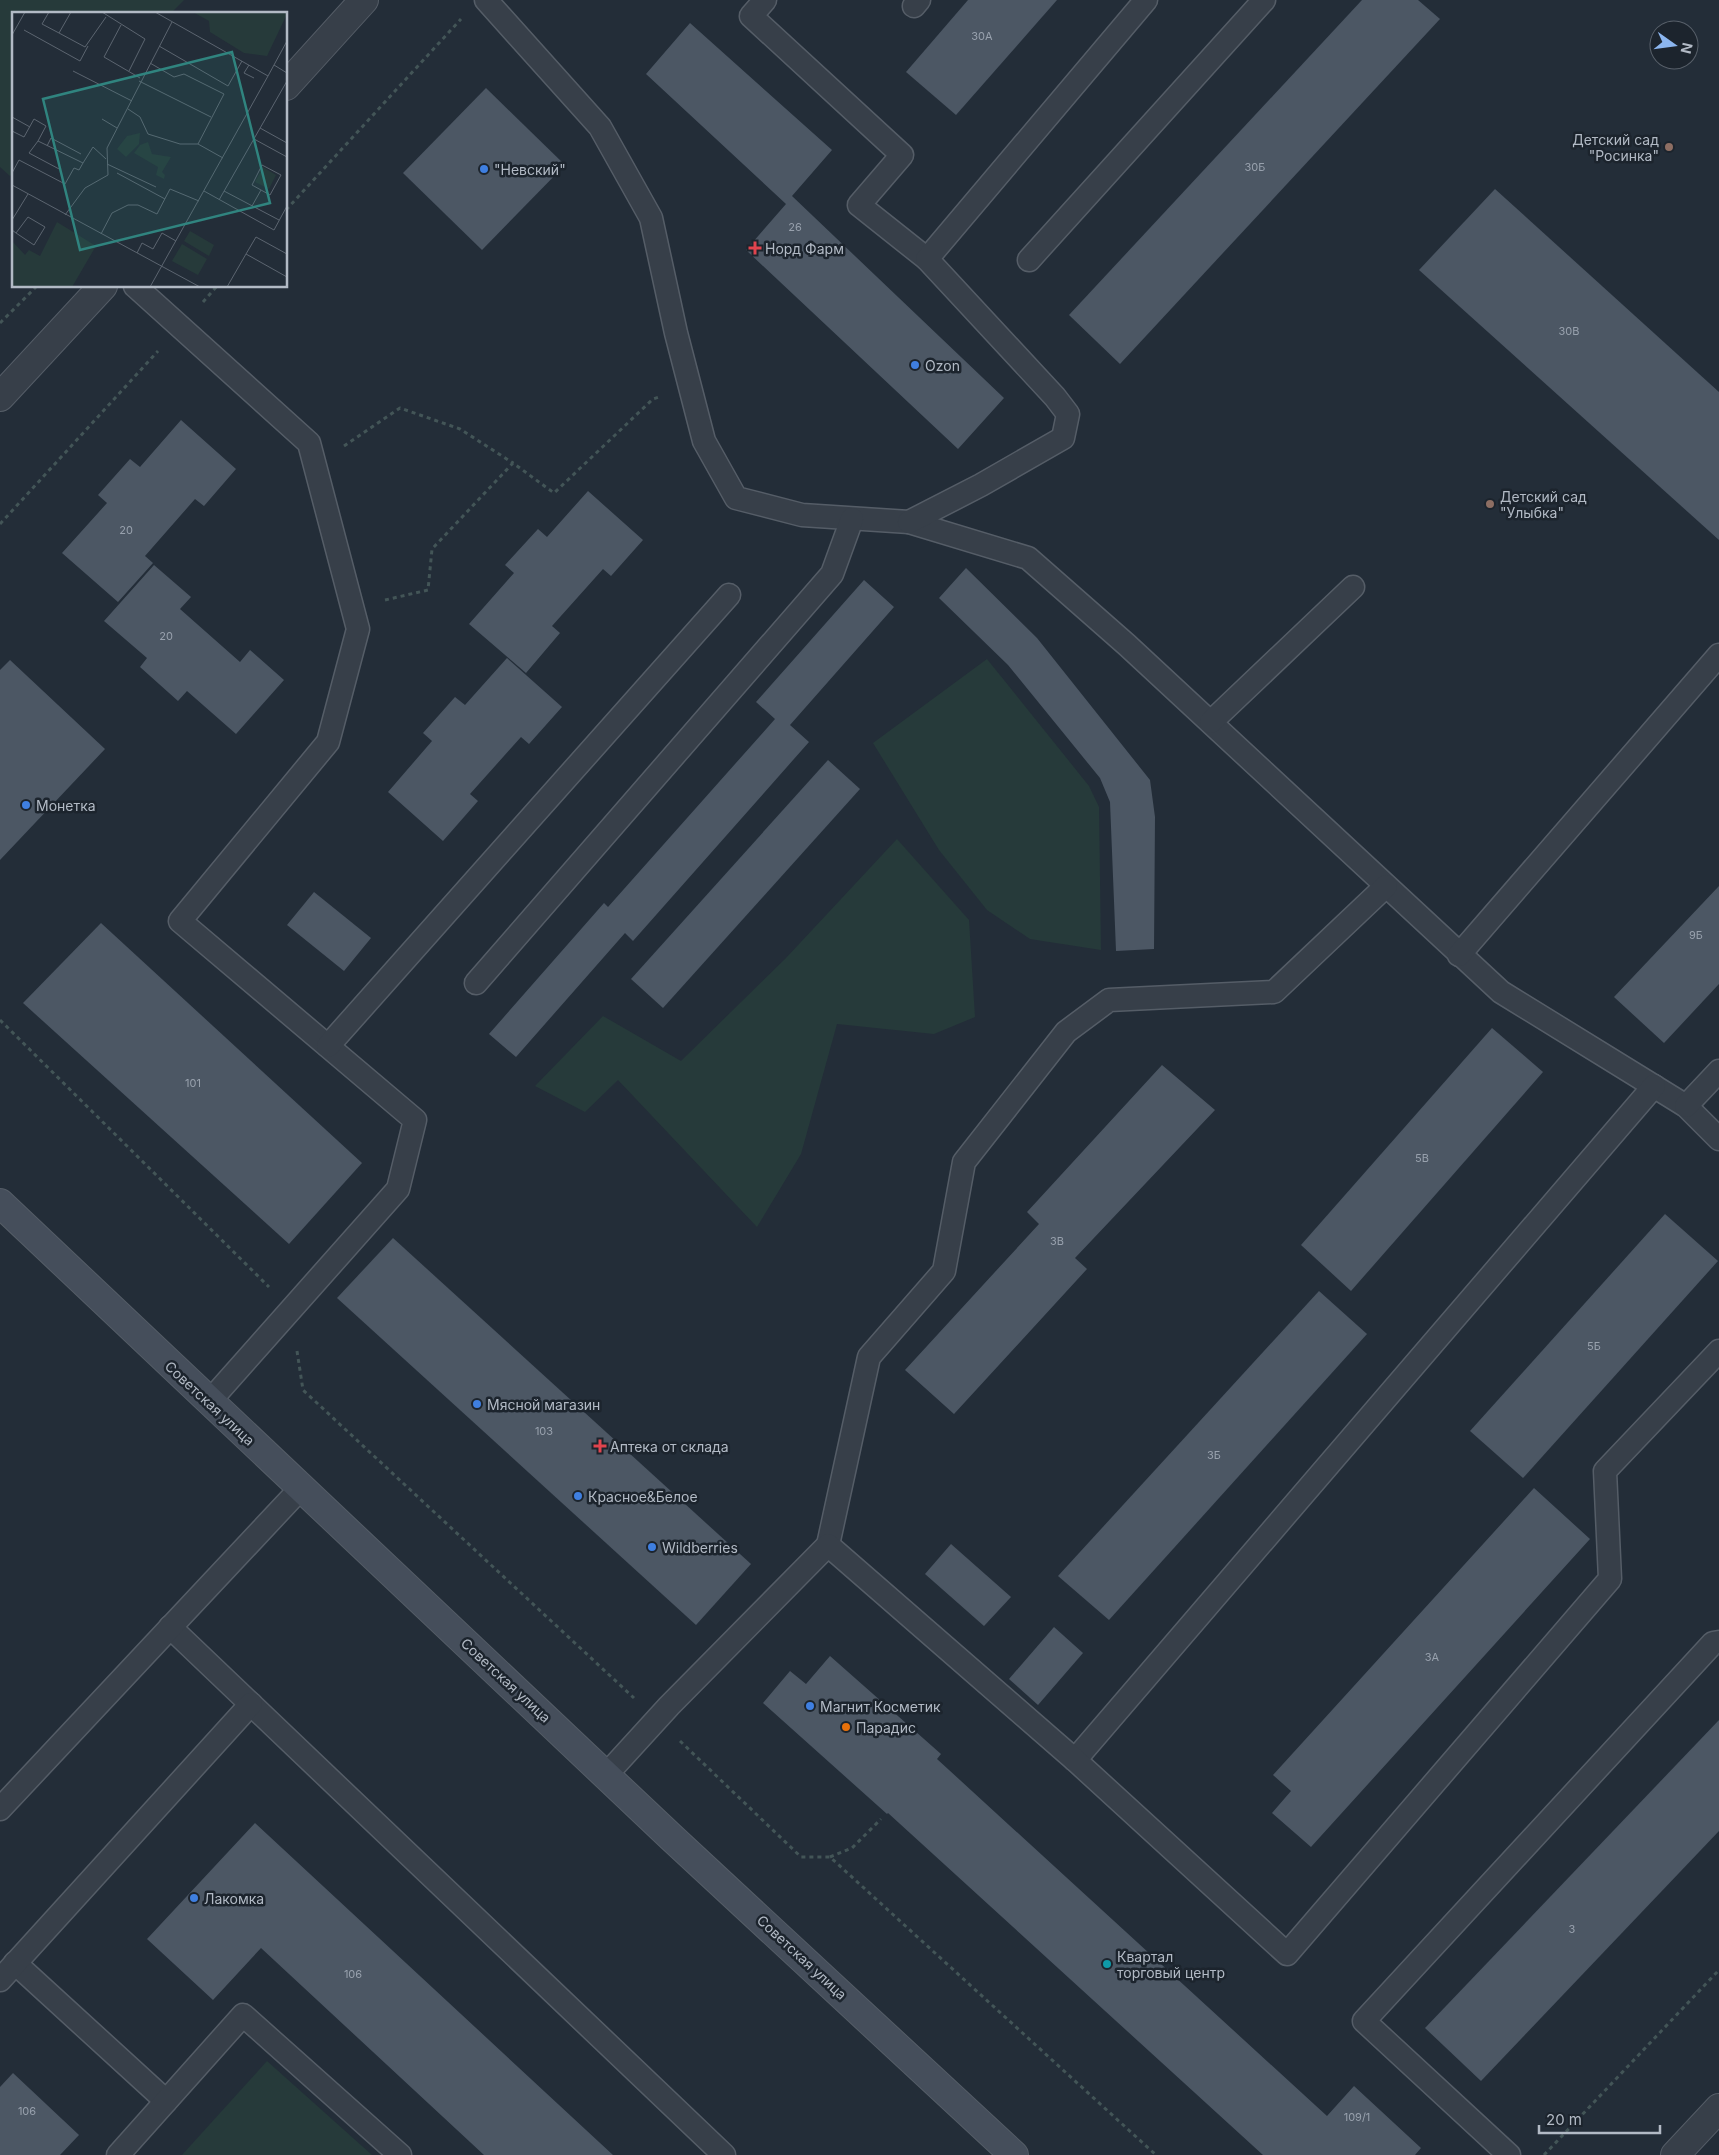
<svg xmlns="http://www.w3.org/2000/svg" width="1719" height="2155" font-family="Inter,sans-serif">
	<rect width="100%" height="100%" fill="#232d38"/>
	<g fill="#263a3a">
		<path d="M0,0H184L170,14H14V172L10,176L0,167Z"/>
		<path d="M987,659L1089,786L1099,807L1101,950L1030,939L987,910L939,850L873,743Z"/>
		<path d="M897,839L969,920L975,1017L934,1034L837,1024L801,1154L757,1227L618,1080L585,1112L535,1086L603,1016L681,1061L786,958Z"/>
		<path d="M267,2061L372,2155H182Z"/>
	</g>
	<g fill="#4c5764">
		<path d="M968,0H1057L956,115L906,72Z"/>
		<path d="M1362,0H1418L1440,19L1120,364L1069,315Z"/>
		<path d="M690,23L832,150L792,196L1004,398L958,449L746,250L786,204L646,74Z"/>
		<path d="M486,88L565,165L482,250L403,173Z"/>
		<path d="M1495,189L1719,392V540L1419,270Z"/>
		<path d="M181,420L236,469L204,506L195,499L145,556L153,563L118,602L62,553L107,503L98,495L130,459L140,467Z"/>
		<path d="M588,491L643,540L611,576L603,569L552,626L560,633L526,673L469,624L514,573L505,565L538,529L547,537Z"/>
		<path d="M154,565L191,597L180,609L240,662L250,650L284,680L236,734L187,691L178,701L140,667L147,658L104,621Z"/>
		<path d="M966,568L1037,638L1150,780L1155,817L1154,949L1116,951L1110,802L1100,778L1008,665L939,598Z"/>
		<path d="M864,580L894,607L790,725L809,742L633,941L625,933L516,1057L489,1034L604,903L608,907L775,719L756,702Z"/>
		<path d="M507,658L562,707L529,744L521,737L470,794L478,801L443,841L388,792L432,741L423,733L455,697L465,705Z"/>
		<path d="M10,660L105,749L0,860V670Z"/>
		<path d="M828,760L860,789L663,1008L631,979Z"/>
		<path d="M1719,886V984L1664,1043L1614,997Z"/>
		<path d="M314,892L371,938L344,971L287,925Z"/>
		<path d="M101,923L362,1163L289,1244L23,1003Z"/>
		<path d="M1492,1028L1543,1072L1351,1291L1301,1245Z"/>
		<path d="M1162,1065L1215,1110L1075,1258L1087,1269L954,1414L905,1370L1039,1224L1027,1212Z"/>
		<path d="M1665,1214L1718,1261L1523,1478L1470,1431Z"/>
		<path d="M393,1238L751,1564L696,1625L337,1298Z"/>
		<path d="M1319,1291L1367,1334L1109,1620L1058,1576Z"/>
		<path d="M1534,1488L1590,1539L1311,1847L1272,1813L1291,1791L1273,1775Z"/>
		<path d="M951,1544L1011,1597L984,1626L925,1574Z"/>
		<path d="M1054,1627L1083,1653L1038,1705L1009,1679Z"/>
		<path d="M830,1656L941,1754L937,1759L1327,2116L1354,2086L1421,2148L1415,2155H1263L888,1813L887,1814L763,1703L790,1671L806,1684Z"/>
		<path d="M1719,1720V1831L1481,2081L1425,2028Z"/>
		<path d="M255,1823L613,2155H484L261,1948L213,2000L147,1939Z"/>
		<path d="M13,2073L79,2135L60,2155H0V2087Z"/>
	</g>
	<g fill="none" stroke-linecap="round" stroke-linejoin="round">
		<defs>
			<g id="service">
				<path d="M486,0L600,127L651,218L676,333L704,441L736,498L802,515L909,522L1028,558L1127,645L1501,992L1686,1106L1719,1139"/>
				<path d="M765,0L751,16L902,155L859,205L927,259"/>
				<path d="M914,6L919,0"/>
				<path d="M1029,260L1264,0"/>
				<path d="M135,286L309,443L358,629L328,742L180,921L415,1120L398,1189L209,1402"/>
				<path d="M909,522L981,485L1063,438L1068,414L1055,397L927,259L1146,0"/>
				<path d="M1211,722L1353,587"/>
				<path d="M1459,955L1719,655"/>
				<path d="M476,983L832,574L852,519"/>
				<path d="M328,1046L729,595"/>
				<path d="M1686,1106L1719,1071"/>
				<path d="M828,1545L869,1357L944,1271L964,1162L1066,1032L1109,1000L1274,992L1386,886"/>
				<path d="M170,1627L724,2155"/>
				<path d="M1075,1760L1654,1086"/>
				<path d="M607,1774L669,1706L828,1545L1075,1760L1287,1954L1610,1579L1605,1471L1719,1351"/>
				<path d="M0,1809L301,1488"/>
				<path d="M15,1963L166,2101"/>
				<path d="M0,1980L251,1704"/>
				<path d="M118,2155L243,2015L400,2155"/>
				<path d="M1509,2155L1364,2021L1713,1643L1719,1642"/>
			</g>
			<path id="minor" d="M1675,2155L1719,2108"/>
			<g id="tertiary">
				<path d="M286,86L364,0"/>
				<path d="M0,397L103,286"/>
			</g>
			<path id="secondary" d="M0,1203L671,1837L1014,2155"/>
		</defs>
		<use href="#service" stroke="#555d67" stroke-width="25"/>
		<use href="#minor" stroke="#555d67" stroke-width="30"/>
		<use href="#tertiary" stroke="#555d67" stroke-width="30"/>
		<use href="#secondary" stroke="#555d67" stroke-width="30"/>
		<g stroke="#435557" stroke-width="3" stroke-dasharray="4 4" stroke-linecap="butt">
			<path d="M286,210L461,19"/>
			<path d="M203,302L217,286"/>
			<path d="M0,323L37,286"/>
			<path d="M344,446L400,408L460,429L513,463"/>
			<path d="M0,524L158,351"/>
			<path d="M385,600L428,590L432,549L513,463L554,493L653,399L659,397"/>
			<path d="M0,1020L269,1287"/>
			<path d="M297,1351L303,1390L634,1698"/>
			<path d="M680,1741L801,1857H830L1156,2155"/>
			<path d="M830,1857L852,1848L881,1819"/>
			<path d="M1544,2155L1719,1970"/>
		</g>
		<use href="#service" stroke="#373f49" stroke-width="22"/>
		<use href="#minor" stroke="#373f49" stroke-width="28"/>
		<use href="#tertiary" stroke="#373f49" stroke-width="28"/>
		<use href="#secondary" stroke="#454e5b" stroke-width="28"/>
	</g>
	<g fill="#8d6e63" stroke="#1c242d" stroke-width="2">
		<circle cx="1669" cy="147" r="5"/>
		<circle cx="1490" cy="504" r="5"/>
	</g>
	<g fill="#3f7fe0" stroke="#1c242d" stroke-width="2">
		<circle cx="484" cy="169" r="5"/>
		<circle cx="915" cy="365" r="5"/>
		<circle cx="26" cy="805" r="5"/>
		<circle cx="477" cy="1404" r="5"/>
		<circle cx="578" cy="1496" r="5"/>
		<circle cx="652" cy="1547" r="5"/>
		<circle cx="810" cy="1706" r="5"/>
		<circle cx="194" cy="1898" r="5"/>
	</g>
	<g fill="#e0444e" stroke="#1c242d" stroke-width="2">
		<path d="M752.5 240.5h5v5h5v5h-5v5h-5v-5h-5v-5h5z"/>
		<path d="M597.5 1438.5h5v5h5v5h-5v5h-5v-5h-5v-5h5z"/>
	</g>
	<circle fill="#e8710a" stroke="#1c242d" stroke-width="2" cx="846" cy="1727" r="5"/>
	<circle fill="#0f9aa8" stroke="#1c242d" stroke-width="2" cx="1107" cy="1964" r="5"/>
	<g text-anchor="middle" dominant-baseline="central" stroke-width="5" stroke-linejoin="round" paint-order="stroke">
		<g font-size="11" fill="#98a1ad">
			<text x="982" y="36">30А</text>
			<text x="1255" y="167">30Б</text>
			<text x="795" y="227">26</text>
			<text x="1569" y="331">30В</text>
			<text x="126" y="530">20</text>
			<text x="166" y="636">20</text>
			<text x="1696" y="935">9Б</text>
			<text x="193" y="1083">101</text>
			<text x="1422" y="1158">5В</text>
			<text x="1057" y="1241">3В</text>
			<text x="1594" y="1346">5Б</text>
			<text x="544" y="1431">103</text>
			<text x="1214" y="1455">3Б</text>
			<text x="1432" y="1657">3А</text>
			<text x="1572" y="1929">3</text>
			<text x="353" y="1974">106</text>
			<text x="27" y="2111">106</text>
			<text x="1357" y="2117">109/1</text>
		</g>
		<g font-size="14" fill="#b2bac5" stroke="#1c242d" text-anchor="start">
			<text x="1659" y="139" text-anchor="end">Детский сад<tspan x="1659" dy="16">"Росинка"</tspan></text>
			<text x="494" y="169">"Невский"</text>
			<text x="765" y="248">Норд Фарм</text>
			<text x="925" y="365">Ozon</text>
			<text x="1500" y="496">Детский сад<tspan x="1500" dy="16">"Улыбка"</tspan></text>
			<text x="36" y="805">Монетка</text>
			<text x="487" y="1404">Мясной магазин</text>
			<text x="610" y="1446">Аптека от склада</text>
			<text x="588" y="1496">Красное&amp;Белое</text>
			<text x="662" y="1547">Wildberries</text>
			<text x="820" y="1706">Магнит Косметик</text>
			<text x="856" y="1727">Парадис</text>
			<text x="204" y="1898">Лакомка</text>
			<text x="1117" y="1956">Квартал<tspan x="1117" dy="16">торговый центр</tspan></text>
		</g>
		<g font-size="14" fill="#b2bac5" stroke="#1c242d">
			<text transform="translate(210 1403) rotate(43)">Советская улица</text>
			<text transform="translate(506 1680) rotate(43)">Советская улица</text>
			<text transform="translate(802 1957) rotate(43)">Советская улица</text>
		</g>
	</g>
	<g transform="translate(12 12)">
		<rect width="275" height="275" fill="#232d38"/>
		<path d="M181,0H275V2L255,44L232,41L198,20L197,9ZM128,121L127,132L114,145L105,137L115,124ZM136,130L140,142L159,145L150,160L153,163L152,167L144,163L146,155L122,141L128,133ZM251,155L264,163L257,177L243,170ZM45,210L84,234L60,275H0V229L13,243L17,238L28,244ZM178,219L202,233L197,244L172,229ZM170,232L195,247L186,263L160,249Z" fill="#263a3a"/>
		<path fill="none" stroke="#5c6570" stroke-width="1" d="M37,0L30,12L47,21M59,0L47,21L73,35L94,5M90,0L133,27L117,59M143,0L256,64L275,29M109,13L92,45L128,66M12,18L68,49L76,34M0,23L13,0M147,34L216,74L230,49M138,51L162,65L172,62L212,82L186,132L211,146M237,53L232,61L242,66M262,53L275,61M61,59L120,89M127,69L199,105M116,97L128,105L136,122L168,132H186M0,105L18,115M90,107L105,116M248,116L275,131M0,119L12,125L22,107L34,114L26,129L71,151L81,135L94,147M242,127L275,145M26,129L17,141L49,158M35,134L39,126L69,142M95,152L144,175M0,161L7,148L53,172L62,156L67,158L71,151M105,161L153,187M0,173L188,275M192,179L262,218L275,194M212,179L267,208M207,188L275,69M240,194L249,178L240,173L250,153L269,163L258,183L249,178M53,203L73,176L96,163L95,136L160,10M0,208L16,182M0,218L4,221L16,205L33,215L22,233L4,221M89,222L100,201L116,193H126L145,202L158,177L187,189M125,241L130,231L141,237L150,221L164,229M234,242L244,225L275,242M138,275L256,64M215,275L234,242L275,265"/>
		<path fill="#30847f" fill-opacity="0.15" stroke="#30847f" stroke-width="2.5" d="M220,40L258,191L68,238L31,87Z"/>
		<rect width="275" height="275" fill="none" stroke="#b2bac5" stroke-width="2.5"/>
	</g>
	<g transform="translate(1674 45) rotate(104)"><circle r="24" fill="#1c242d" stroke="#58606a"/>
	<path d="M0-4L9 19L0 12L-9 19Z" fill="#8cb6ef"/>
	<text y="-8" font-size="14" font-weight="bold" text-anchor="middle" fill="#b2bac5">N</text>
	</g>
	<path d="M1539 2125v8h121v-8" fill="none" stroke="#b2bac5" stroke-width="2.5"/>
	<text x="1546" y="2125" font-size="15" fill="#b2bac5" stroke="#1c242d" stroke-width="4" paint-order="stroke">20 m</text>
</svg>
